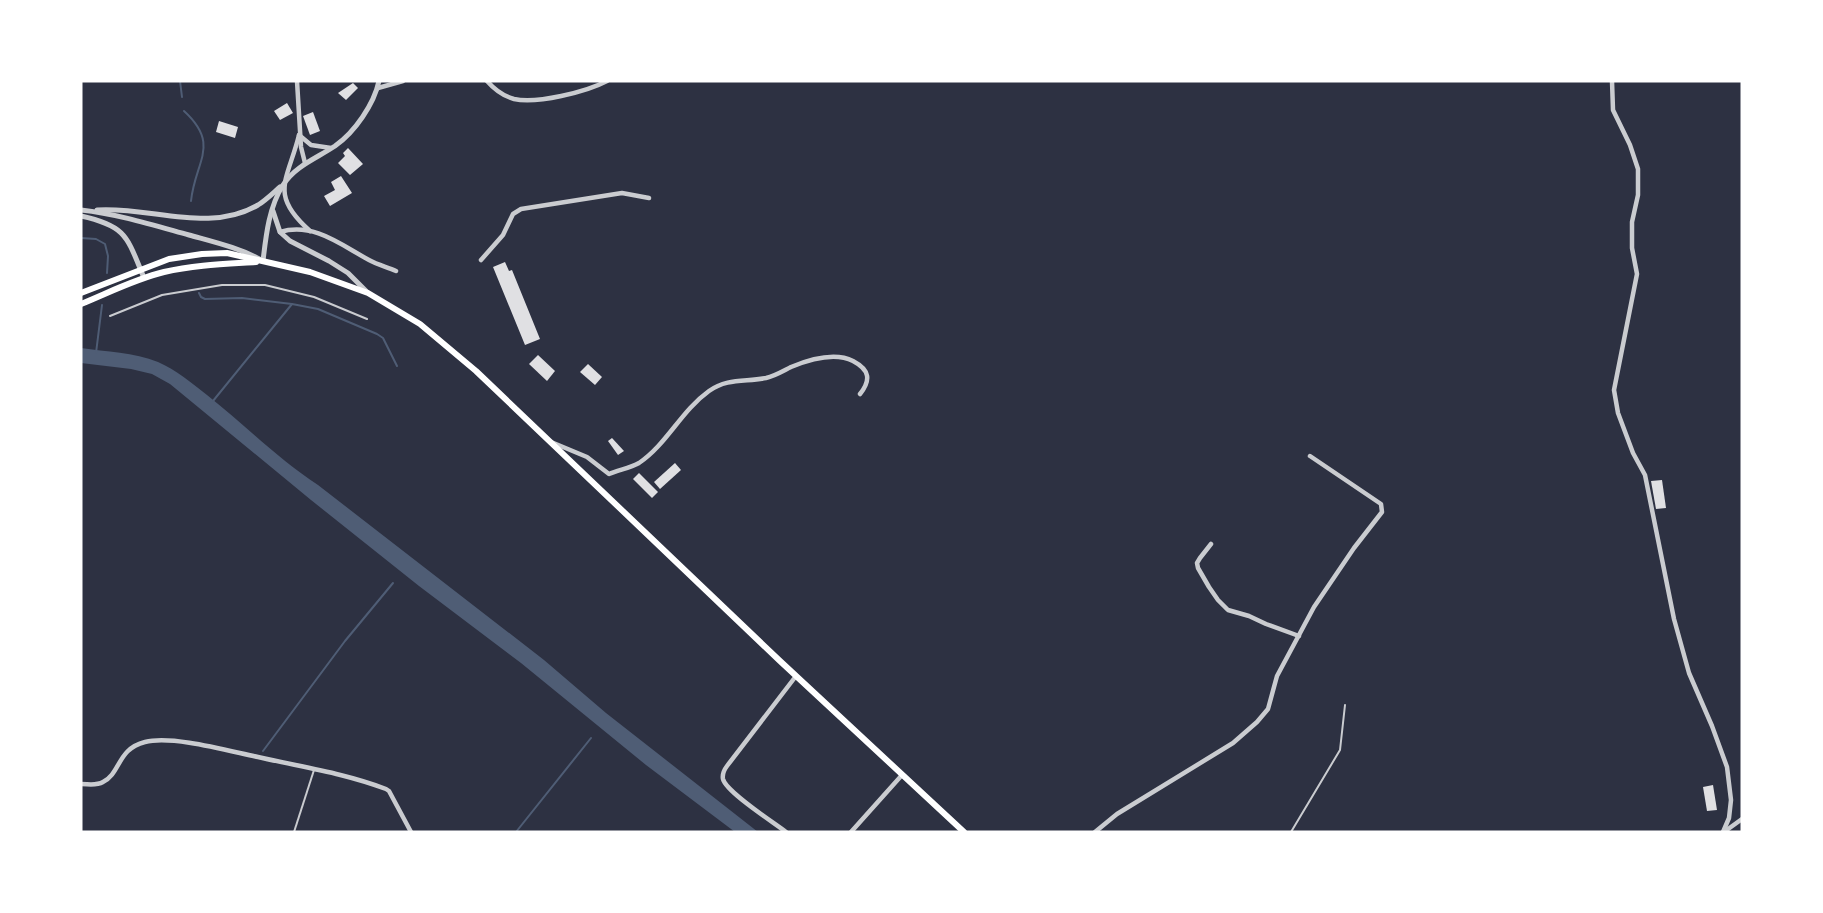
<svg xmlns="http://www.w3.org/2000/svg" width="1823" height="913" font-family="Jost,sans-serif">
	<rect width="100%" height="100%" fill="#2d3142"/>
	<path fill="#4f5d75" d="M81,348C106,352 134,352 158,362C176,370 192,383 207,395C245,425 278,459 318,485L544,660L606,713L758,832H735L646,765L521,663L419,586L311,500L170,384L152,374L131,369L81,363Z"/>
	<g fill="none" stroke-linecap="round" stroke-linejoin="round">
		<g stroke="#4f5d75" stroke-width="2">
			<path d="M180,81L182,97"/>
			<path d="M184,111C221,145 195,161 191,201"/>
			<path d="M81,238L96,239L105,244L108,256L107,273"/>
			<path d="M199,293L201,297L205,299L242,298L292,304"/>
			<path d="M96,353L102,305"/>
			<path d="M213,401L292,304L318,309L377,334L383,338L397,366"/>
			<path d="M263,751L345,641L393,583"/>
			<path d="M516,832L591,738"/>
		</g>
	</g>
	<g fill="#e0e0e3">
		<path d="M353,83L358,88L346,100L338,93Z"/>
		<path d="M287,103L293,113L280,120L274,111Z"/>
		<path d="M313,112L320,131L310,135L303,116Z"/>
		<path d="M219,121L238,127L235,138L216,132Z"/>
		<path d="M348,148L363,164L350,175L338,163L345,156L343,153Z"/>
		<path d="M341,176L352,193L330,206L324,196L335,190L331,182Z"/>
		<path d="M505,262L509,271L512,270L540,339L525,345L493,267Z"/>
		<path d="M538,355L555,371L547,381L529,364Z"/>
		<path d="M588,364L602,377L595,385L580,372Z"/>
		<path d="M612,438L624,451L618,455L608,441Z"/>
		<path d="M675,463L681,470L660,489L654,482Z"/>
		<path d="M639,473L658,492L652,498L633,479Z"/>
		<path d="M1662,480L1666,508L1656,509L1651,481Z"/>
		<path d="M1713,785L1717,810L1707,811L1703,787Z"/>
	</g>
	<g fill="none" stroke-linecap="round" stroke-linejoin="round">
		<g stroke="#caccd0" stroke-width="2">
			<path d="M110,316L162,295L222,285H265L314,297L367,319"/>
			<path d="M294,832L314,770"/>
			<path d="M1291,832L1340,750L1345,705"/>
		</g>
		<g stroke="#caccd0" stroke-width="4.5">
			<path d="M297,81L301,147L305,163"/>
			<path d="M487,81C494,89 503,96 514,99C537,104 586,92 607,81"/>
			<path d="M1612,81L1613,110L1630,145L1638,169V195L1632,222V248L1637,274L1614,390L1618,413L1633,453L1645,475L1674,619L1689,673L1712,726L1727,767L1731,800L1729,818L1723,832"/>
			<path d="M378,88L403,81"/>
			<path d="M299,135C288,180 268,194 310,231"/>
			<path d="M299,135L311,145L331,148"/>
			<path d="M280,232C314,222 341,245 369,260C378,265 387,267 396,271"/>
			<path d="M481,260L503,235L513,214L521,209L622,193L649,198"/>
			<path d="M551,442L587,457L609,474C618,470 630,468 639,463C667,444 681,411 709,391C727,378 745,382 766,378C775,376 783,371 791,367C808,360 835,352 853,361C870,370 871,380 860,394"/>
			<path d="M1211,544L1200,558L1197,563L1198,568L1209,587L1218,600L1228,610L1249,616L1266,624L1299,636"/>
			<path d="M81,784C89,784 96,786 103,782C121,773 117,749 145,742C172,735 229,751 258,757C301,767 344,773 386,789L389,791L411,832"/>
			<path d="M786,832C773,822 726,792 723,779C722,774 724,770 727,766L796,676"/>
			<path d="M851,832L902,775"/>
			<path d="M1095,832L1117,814L1233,743L1257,722L1268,709L1277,676L1314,607L1354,548L1382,512L1381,504L1310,456"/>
			<path d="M1724,832L1742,819"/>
		</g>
		<g stroke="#caccd0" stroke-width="5">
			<path d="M81,210C118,214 153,225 189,235C214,242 240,248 263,261C266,235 269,207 283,185C295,166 317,158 335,146C355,132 374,104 379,81"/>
			<path d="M97,210C150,206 209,234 258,205C266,200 273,193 280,187"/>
			<path d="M273,211L280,232L290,241L329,261L348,273L367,292"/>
			<path d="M81,216C127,226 127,237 144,278"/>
		</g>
		<g stroke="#fff" stroke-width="6">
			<path d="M81,293L169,259L202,254L227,253L310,272L368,293L420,324L476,371L780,661L964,832"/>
			<path d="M81,304C108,293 135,279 164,272C194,265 225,264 256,262"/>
		</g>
	</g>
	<rect width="1823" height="913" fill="none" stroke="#ffffff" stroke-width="165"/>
</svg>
